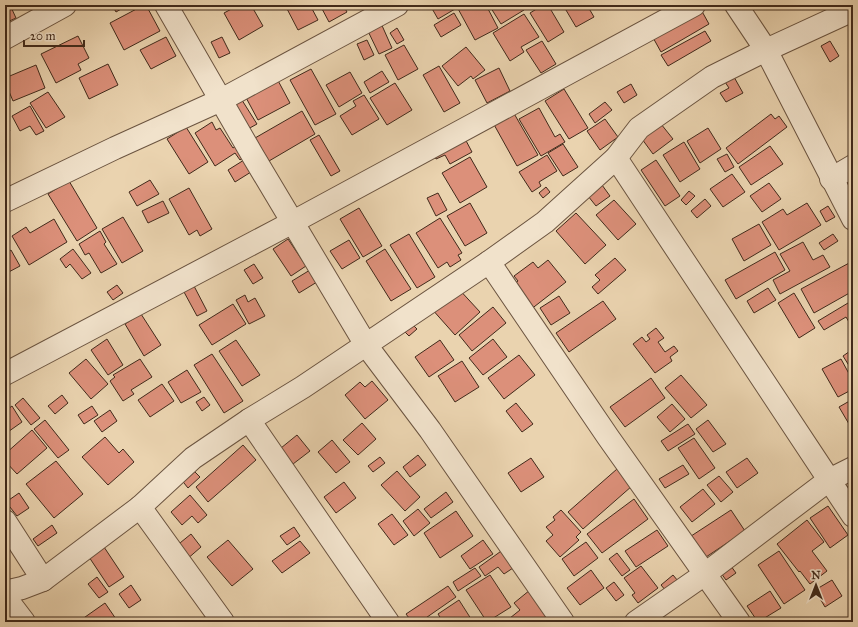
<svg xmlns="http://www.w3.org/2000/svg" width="858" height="627" font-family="'IM FELL Great Primer',serif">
	<rect width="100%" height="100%" fill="#ead3af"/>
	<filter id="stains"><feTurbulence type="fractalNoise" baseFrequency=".005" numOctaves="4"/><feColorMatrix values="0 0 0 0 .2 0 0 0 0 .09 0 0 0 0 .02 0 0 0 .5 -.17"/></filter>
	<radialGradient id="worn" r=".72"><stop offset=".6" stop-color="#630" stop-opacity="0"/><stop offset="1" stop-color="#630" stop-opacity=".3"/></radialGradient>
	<g fill="#dc907a" stroke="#412a1b">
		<path d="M5,5H10L16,18L5,23Z"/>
		<path d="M112,5H128L116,12Z"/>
		<path d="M144,5H146L160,31L124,50L110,23Z"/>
		<path d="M239,5H251L263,26L239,40L224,13Z"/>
		<path d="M285,5H310L318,20L298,30Z"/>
		<path d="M320,5H343L347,12L329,22Z"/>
		<path d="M430,5H452L455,9L438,19Z"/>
		<path d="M456,5H486L498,28L475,40Z"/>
		<path d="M489,5H521L524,10L501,24Z"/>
		<path d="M543,5H548L564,32L548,42L530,13Z"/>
		<path d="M563,5H587L594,17L576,27Z"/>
		<path d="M699,6L709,24L661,52L651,34Z"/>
		<path d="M454,13L461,25L441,37L434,25Z"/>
		<path d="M524,14L539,37L521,47L524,52L510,61L493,33Z"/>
		<path d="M380,21L392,48L379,54L366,27Z"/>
		<path d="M397,28L404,40L397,44L390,33Z"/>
		<path d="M705,31L711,41L668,66L661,55Z"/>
		<path d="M78,36L89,58L78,64L81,70L56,83L41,54Z"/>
		<path d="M166,37L176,56L151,69L140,50Z"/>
		<path d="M222,37L230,53L219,58L211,42Z"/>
		<path d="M367,40L374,55L364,60L357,44Z"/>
		<path d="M542,41L556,64L541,73L526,50Z"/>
		<path d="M830,41L839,56L830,62L821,46Z"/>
		<path d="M404,45L418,69L398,80L385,55Z"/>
		<path d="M466,47L485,70L473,79L471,76L458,86L442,66Z"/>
		<path d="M108,64L118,85L89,99L79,78Z"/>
		<path d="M36,65L45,88L13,101L5,82V78Z"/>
		<path d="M439,66L460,103L444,112L423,75Z"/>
		<path d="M499,68L510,91L487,103L475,80Z"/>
		<path d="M311,69L336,114L315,125L290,80Z"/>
		<path d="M382,71L389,82L370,93L364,82Z"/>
		<path d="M350,72L362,93L339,107L326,85Z"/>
		<path d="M275,75L290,103L258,120L243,92Z"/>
		<path d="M734,77L743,93L726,102L720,93L729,88L725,82Z"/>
		<path d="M395,83L412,110L387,125L370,98Z"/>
		<path d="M631,84L637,95L624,103L617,92Z"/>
		<path d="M564,89L588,128L569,139L545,101Z"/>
		<path d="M48,92L65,117L46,128L30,103Z"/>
		<path d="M364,95L379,119L352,135L340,116L356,106L353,101Z"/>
		<path d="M240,97L257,124L248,129L231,102Z"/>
		<path d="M605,102L612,110L595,123L589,114Z"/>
		<path d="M30,106L44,131L36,135L30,126L20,131L12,116Z"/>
		<path d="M539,108L555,137L560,134L565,142L541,156L519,119Z"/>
		<path d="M512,110L538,155L517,166L492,121Z"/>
		<path d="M302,111L315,134L269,161L255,138Z"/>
		<path d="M771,114L775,119L779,116L787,127L738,164L726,148Z"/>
		<path d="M605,119L618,137L600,150L587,131Z"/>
		<path d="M5,122L10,131L5,134Z"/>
		<path d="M212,122L216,130L220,128L233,148L239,144L246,155L240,160L235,153L215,166L195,133Z"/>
		<path d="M661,124L673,139L653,154L642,139Z"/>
		<path d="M186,127L208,162L189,174L167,139Z"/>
		<path d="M708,128L721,149L700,163L687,141Z"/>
		<path d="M319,135L340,171L331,176L310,140Z"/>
		<path d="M463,135L472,152L450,164L445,155L436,159L431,152Z"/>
		<path d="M684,142L700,169L680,182L663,155Z"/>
		<path d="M563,144L578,167L563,176L548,153Z"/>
		<path d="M770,146L783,164L751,185L739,167Z"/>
		<path d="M727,154L734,167L725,172L717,159Z"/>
		<path d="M547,155L557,171L539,182L541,186L532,192L519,172Z"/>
		<path d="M470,157L487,187L460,203L442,173Z"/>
		<path d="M244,160L251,172L235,182L228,170Z"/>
		<path d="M656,160L680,196L665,206L641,170Z"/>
		<path d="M732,174L745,192L723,207L710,189Z"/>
		<path d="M150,180L159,194L137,206L129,192Z"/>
		<path d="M69,181L97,228L77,241L48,194Z"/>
		<path d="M769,183L781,199L762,212L750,196Z"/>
		<path d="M602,185L610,196L596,206L588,196Z"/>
		<path d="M546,187L550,192L543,198L539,193Z"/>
		<path d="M189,188L212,229L200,236L197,230L189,235L169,199Z"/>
		<path d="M689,191L695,196L686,205L681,200Z"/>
		<path d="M438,193L447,210L436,216L427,198Z"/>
		<path d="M705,199L711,206L697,218L691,211Z"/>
		<path d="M614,200L636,224L618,240L596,215Z"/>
		<path d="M163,201L169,213L148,223L142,211Z"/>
		<path d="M470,203L487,233L465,246L447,216Z"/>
		<path d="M807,203L821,225L779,250L762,222L783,209L787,215Z"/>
		<path d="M828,206L835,217L826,222L820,211Z"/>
		<path d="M359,208L382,246L363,257L340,219Z"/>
		<path d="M576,213L606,245L585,264L556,231Z"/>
		<path d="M123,217L143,251L122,263L102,229Z"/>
		<path d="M440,218L462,253L458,255L461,260L450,267L447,262L438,268L416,233Z"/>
		<path d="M54,219L67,242L29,265L12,236L26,227L30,233Z"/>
		<path d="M759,224L771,245L744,261L732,239Z"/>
		<path d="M100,231L106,242L104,244L117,264L101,273L89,253L85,255L79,244Z"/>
		<path d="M409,234L435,277L417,288L390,245Z"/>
		<path d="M833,234L838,241L824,250L819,243Z"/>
		<path d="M288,239L306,266L291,276L273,249Z"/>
		<path d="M349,240L360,258L342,269L330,251Z"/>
		<path d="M803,242L813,260L823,255L830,267L780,294L773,280L790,271L780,254Z"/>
		<path d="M73,249L91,273L82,279L70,264L66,268L60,259Z"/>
		<path d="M385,249L411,289L391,301L366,261Z"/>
		<path d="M11,250L20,266L5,274V254Z"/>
		<path d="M775,252L785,270L736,299L725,280Z"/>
		<path d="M615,258L626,270L598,294L592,287L600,280L595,275Z"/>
		<path d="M548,260L566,282L530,310L511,286L518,281L514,276L533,262L538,268Z"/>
		<path d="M851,262L853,266V291L814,313L801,289Z"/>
		<path d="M254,264L263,278L253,284L244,270Z"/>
		<path d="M310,270L317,282L299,293L292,281Z"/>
		<path d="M117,285L123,293L113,300L107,292Z"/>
		<path d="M194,286L207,311L197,316L184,292Z"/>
		<path d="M456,286L480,312L455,335L431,308Z"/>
		<path d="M768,288L776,300L754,313L747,301Z"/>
		<path d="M794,293L815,328L799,338L778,303Z"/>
		<path d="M245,295L248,302L255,298L265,316L249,324L236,300Z"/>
		<path d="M559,296L570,313L551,325L540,308Z"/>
		<path d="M853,300V320L849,322L846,317L824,330L818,321Z"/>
		<path d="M603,301L616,319L569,352L556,333Z"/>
		<path d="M233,304L246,324L212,345L199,325Z"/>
		<path d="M493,307L506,323L472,351L459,335Z"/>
		<path d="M141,314L161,345L144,356L125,324Z"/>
		<path d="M409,321L417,329L409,336L401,328Z"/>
		<path d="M656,328L664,338L658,342L665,352L674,346L678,351L670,357L672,361L655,373L633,344L642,337L646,342L650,339L647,335Z"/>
		<path d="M107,339L123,365L108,375L91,350Z"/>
		<path d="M493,339L507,357L483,375L469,358Z"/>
		<path d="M236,340L260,375L242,386L219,351Z"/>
		<path d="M440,340L454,360L429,377L415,357Z"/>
		<path d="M853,349V372L843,356Z"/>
		<path d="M212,354L243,401L224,413L194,365Z"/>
		<path d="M519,355L535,375L504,399L488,378Z"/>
		<path d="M86,359L108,384L91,399L69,373Z"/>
		<path d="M140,359L152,377L131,390L134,394L123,401L110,381L115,377L113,375Z"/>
		<path d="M841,359L853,381V389L838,397L822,369Z"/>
		<path d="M462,361L479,387L455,402L438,376Z"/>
		<path d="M187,370L201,392L181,403L168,382Z"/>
		<path d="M681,375L707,405L691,418L665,388Z"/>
		<path d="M651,378L665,398L625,427L610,407Z"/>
		<path d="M372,381L388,400L365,419L345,395L360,382L365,387Z"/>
		<path d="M162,384L174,401L150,417L138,400Z"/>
		<path d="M62,395L68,403L55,414L48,406Z"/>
		<path d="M204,397L210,405L202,411L196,402Z"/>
		<path d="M23,398L40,418L31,425L15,405Z"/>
		<path d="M853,399V422L849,424L839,407Z"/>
		<path d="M516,403L533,424L522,432L506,411Z"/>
		<path d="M672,404L685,419L670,432L657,417Z"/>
		<path d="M12,406L22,422L5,434V411Z"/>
		<path d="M92,406L98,415L84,424L78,415Z"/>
		<path d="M110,410L117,421L102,432L94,421Z"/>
		<path d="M45,420L69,450L58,458L34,429Z"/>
		<path d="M708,420L726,444L713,452L696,429Z"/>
		<path d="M362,423L376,439L358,455L343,440Z"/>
		<path d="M688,424L695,434L668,451L661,441Z"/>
		<path d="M32,430L47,448L17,474L5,461V454Z"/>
		<path d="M297,435L310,451L293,464L281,448Z"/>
		<path d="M105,437L119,453L123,449L134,462L108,485L82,457Z"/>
		<path d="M694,438L715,468L699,479L678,448Z"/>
		<path d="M332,440L350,462L336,473L318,452Z"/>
		<path d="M243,445L256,460L208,502L196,487Z"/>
		<path d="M418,455L426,465L410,477L403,467Z"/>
		<path d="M380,457L385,463L373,472L368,466Z"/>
		<path d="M531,458L544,477L521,492L508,473Z"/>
		<path d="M747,458L758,473L737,488L726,472Z"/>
		<path d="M56,461L83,494L54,518L26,484Z"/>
		<path d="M683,465L689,474L665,488L659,479Z"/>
		<path d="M191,468L200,477L188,488L180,478Z"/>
		<path d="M617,469L632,486L583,529L568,512Z"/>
		<path d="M397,471L420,497L405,511L381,485Z"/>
		<path d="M719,476L733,492L721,502L707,485Z"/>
		<path d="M344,482L356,498L336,513L324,497Z"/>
		<path d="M853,482V496L847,487Z"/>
		<path d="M703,489L715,504L692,522L680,507Z"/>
		<path d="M446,492L453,502L431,518L424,509Z"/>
		<path d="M19,493L29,508L17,516L6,502Z"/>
		<path d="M190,495L207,515L198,523L192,516L182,525L171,512Z"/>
		<path d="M634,499L648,519L602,553L587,534Z"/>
		<path d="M828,506L848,535L830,548L810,518Z"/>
		<path d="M418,509L430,523L414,536L403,521Z"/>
		<path d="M561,510L581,532L576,537L579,540L560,557L546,541L553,535L546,527L555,520L553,517Z"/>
		<path d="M731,510L745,531L703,559L685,540Z"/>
		<path d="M456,511L473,536L440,558L424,533Z"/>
		<path d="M392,514L408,535L394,545L378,524Z"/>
		<path d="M807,520L824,542L812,551L827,571L810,584L800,571L799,572L777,544Z"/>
		<path d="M52,525L57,533L38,546L33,539Z"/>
		<path d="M294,527L300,536L287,545L280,536Z"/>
		<path d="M657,530L668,546L636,567L625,551Z"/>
		<path d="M191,534L201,547L186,560L175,547Z"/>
		<path d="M228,540L253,569L232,586L207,557Z"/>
		<path d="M483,540L493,554L470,569L461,556Z"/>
		<path d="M300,541L310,553L282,573L272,561Z"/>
		<path d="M586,542L598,558L574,576L562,559Z"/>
		<path d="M104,547L124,577L109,587L89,557Z"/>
		<path d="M504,549L516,566L504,574L498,567L485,576L479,567Z"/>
		<path d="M779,551L805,590L784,604L758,565Z"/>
		<path d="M617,553L630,570L622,576L609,559Z"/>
		<path d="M728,562L736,573L726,580L718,569Z"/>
		<path d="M641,566L658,588L638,603L632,595L635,593L624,578Z"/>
		<path d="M475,568L481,576L458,591L453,582Z"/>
		<path d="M591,570L604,588L580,605L567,588Z"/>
		<path d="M490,575L511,607L487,622L466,590Z"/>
		<path d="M673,575L678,581L666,591L661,585Z"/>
		<path d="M97,577L108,592L99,598L88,584Z"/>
		<path d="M832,580L842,596L825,607L815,590Z"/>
		<path d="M614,582L624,595L616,601L606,588Z"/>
		<path d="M131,585L141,600L129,608L119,594Z"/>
		<path d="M448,586L456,597L420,622H412L406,614Z"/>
		<path d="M530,590L552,617L546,622H513L510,618L520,610L514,603Z"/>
		<path d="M770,591L781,608L758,622L747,606Z"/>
		<path d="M459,600L473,622H443L438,614Z"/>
		<path d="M105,603L116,619L112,622H78Z"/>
	</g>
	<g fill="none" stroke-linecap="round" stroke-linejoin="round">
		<defs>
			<g id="minor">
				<path d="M166,5L253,156L366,345L430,430L563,622"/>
				<path d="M736,5L766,50L853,219"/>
				<path d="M5,38L65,5"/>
				<path d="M616,158L853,516"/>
				<path d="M831,179L853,166"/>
				<path d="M5,201L115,148L221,100L397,5"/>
				<path d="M489,262L608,437L739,622"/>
				<path d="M5,374L293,222L694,5"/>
				<path d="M249,420L388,622"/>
				<path d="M140,507L223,622"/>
				<path d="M5,521L43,580"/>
				<path d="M5,592L22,588L43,580L140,507L193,458L249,420L303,387L489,262L545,222L616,158L639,128L712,77L766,50L853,10"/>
				<path d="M5,597L24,622"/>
				<path d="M636,622L705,574L829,480L853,468"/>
			</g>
		</defs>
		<use href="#minor" stroke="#6b5440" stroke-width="24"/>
		<use href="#minor" stroke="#f1e2cb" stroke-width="22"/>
	</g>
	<rect width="858" height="627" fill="none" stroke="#ead3af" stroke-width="20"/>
	<rect x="6" y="6" width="846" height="615" fill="none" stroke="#412a1b" stroke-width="2"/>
	<rect x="10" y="10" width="838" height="607" fill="none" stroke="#412a1b"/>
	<g transform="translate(816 585)" stroke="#f1e2cb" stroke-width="3" paint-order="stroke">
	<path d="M0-3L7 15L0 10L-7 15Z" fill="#412a1b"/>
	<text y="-6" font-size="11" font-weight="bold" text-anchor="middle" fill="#412a1b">N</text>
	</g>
	<path d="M24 40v6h60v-6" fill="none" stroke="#412a1b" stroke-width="2"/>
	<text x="30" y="40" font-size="12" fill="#412a1b" stroke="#f1e2cb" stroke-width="3" paint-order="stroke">20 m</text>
	<rect width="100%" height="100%" filter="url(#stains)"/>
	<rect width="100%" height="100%" fill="url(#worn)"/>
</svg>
